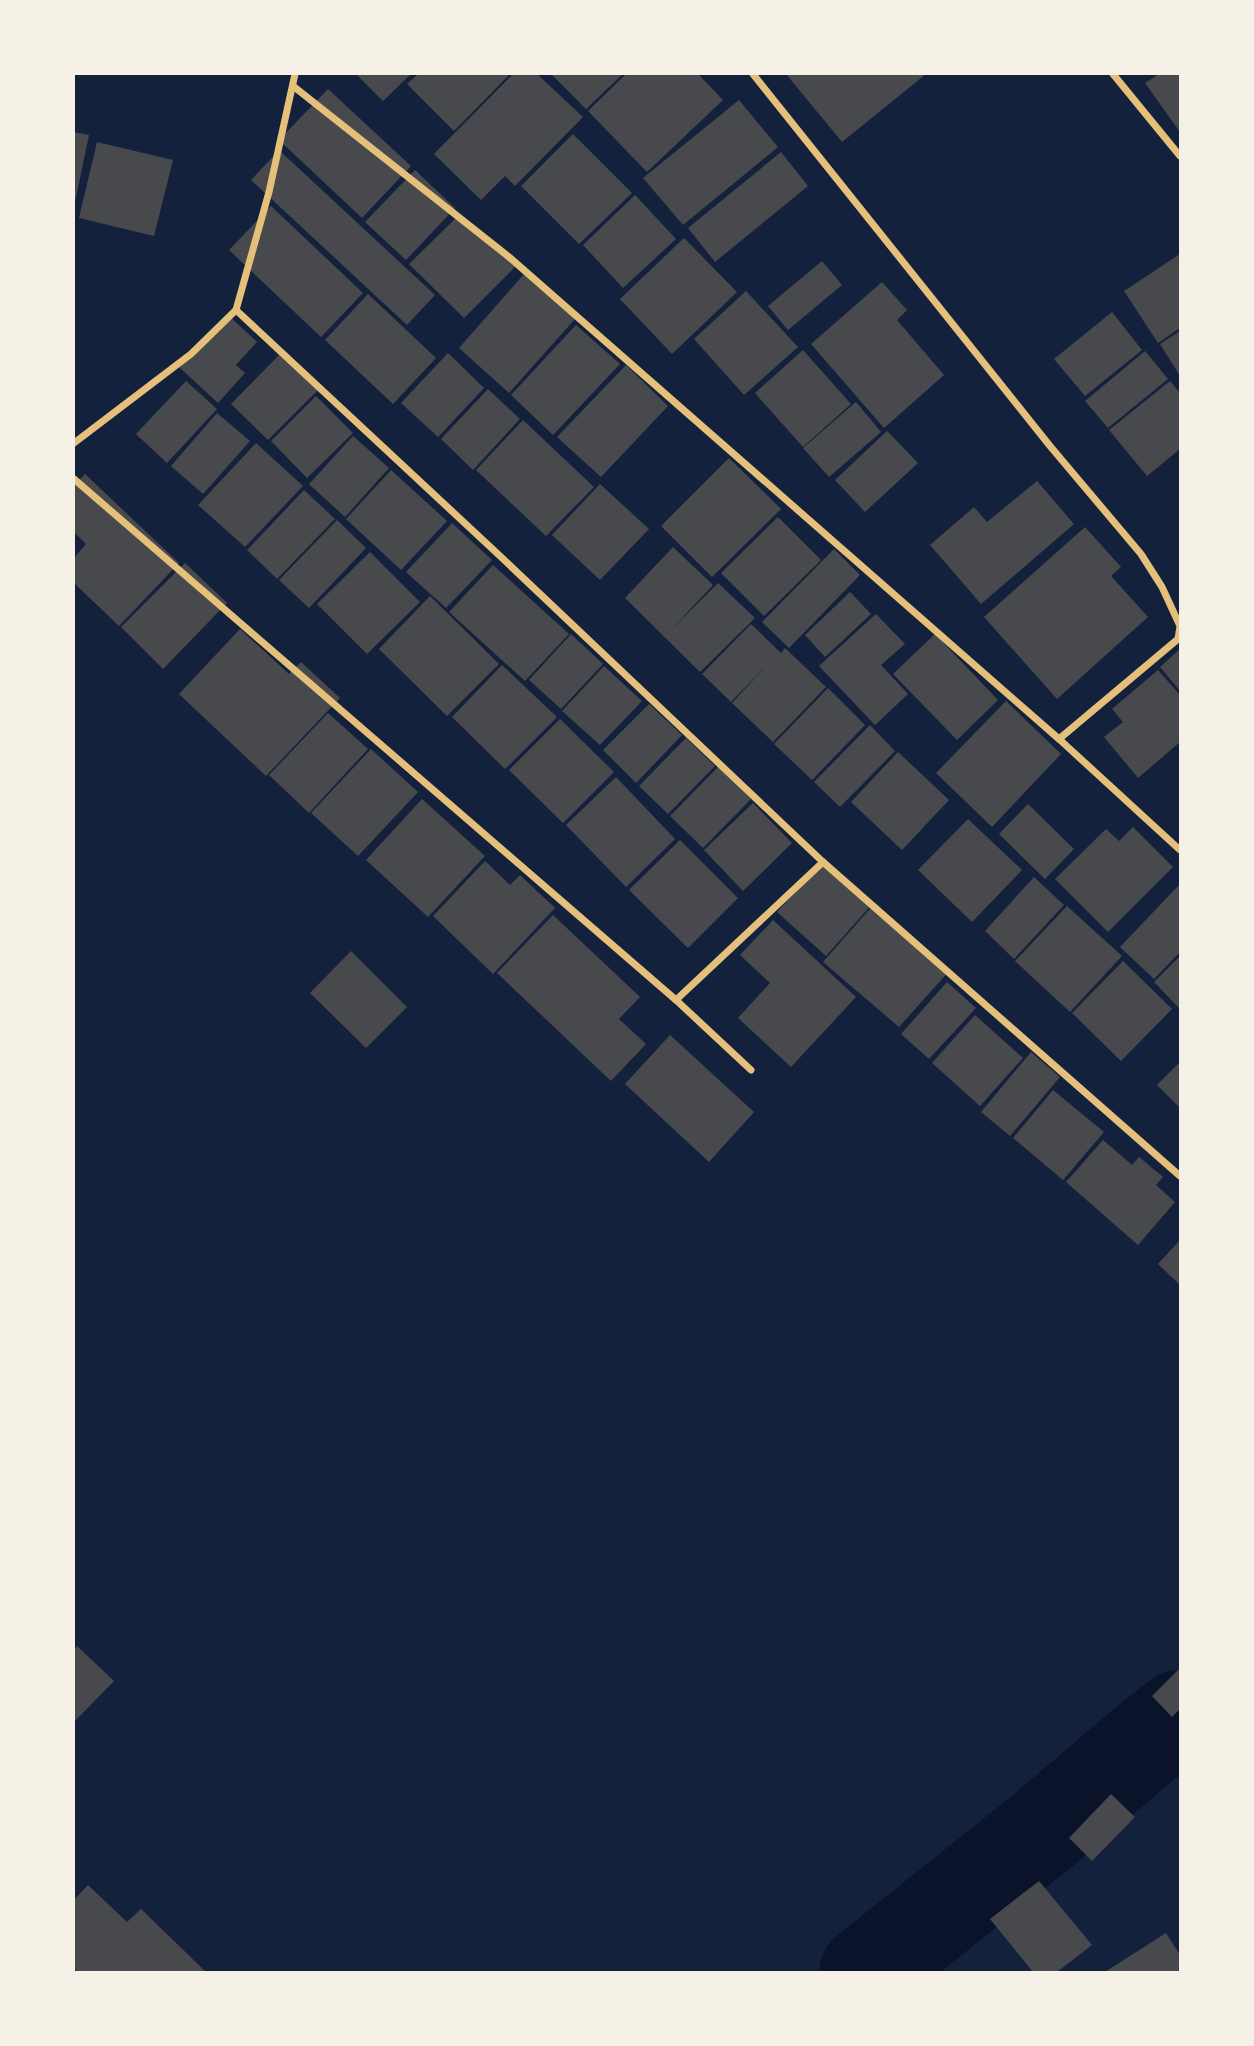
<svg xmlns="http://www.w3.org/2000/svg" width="1254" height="2046" font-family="'Times New Roman',serif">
	<rect width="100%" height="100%" fill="#14213d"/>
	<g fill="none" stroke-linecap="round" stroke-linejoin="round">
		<path stroke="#0b132b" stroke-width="93" d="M866,1972L1040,1833L1143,1745L1180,1716"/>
	</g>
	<g fill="#48494c">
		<path d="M356,74H411L383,101Z"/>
		<path d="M418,74H510L454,131L407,84Z"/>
		<path d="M513,74H537L583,117L515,186L505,176L481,200L434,154Z"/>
		<path d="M551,74H623L586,109Z"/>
		<path d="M626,74H698L723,100L647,172L588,111Z"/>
		<path d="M786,74H926L842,142Z"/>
		<path d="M1159,74H1180V132L1145,83Z"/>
		<path d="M328,89L411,166L362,218L279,140Z"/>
		<path d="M739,100L778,147L683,225L643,178Z"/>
		<path d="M74,132L89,135L75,202H74Z"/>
		<path d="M573,134L632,193L579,244L521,186Z"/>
		<path d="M97,142L173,160L154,236L79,218Z"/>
		<path d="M279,150L435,295L407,325L251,180Z"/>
		<path d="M781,152L808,186L715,262L688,228Z"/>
		<path d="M415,170L455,208L406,260L365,222Z"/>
		<path d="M635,195L676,239L623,288L583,245Z"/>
		<path d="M271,206L363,293L321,337L229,250Z"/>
		<path d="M460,214L515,267L464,318L409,264Z"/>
		<path d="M684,238L737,292L672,354L620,299Z"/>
		<path d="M1180,254V328L1158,343L1124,291Z"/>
		<path d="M822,261L842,285L788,330L768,306Z"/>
		<path d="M524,274L575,319L509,393L459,348Z"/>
		<path d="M882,282L907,310L897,320L944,375L884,428L811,344Z"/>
		<path d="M746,291L798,347L744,395L694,339Z"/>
		<path d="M368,294L436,358L393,404L325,340Z"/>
		<path d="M1112,312L1142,350L1085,396L1054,359Z"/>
		<path d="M227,314L257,342L236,365L245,373L218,403L179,367Z"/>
		<path d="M576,325L620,364L553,435L511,395Z"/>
		<path d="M1180,331V376L1160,344Z"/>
		<path d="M803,350L851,404L803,447L755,393Z"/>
		<path d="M1145,351L1168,379L1108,428L1085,401Z"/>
		<path d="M448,353L484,388L438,437L401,403Z"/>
		<path d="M280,354L318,390L268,440L231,404Z"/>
		<path d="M626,365L668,406L601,477L557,437Z"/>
		<path d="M186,381L217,409L167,463L136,434Z"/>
		<path d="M1170,381L1180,393V449L1147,476L1109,430Z"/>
		<path d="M488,389L520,419L473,470L441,439Z"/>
		<path d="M316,396L353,433L307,478L271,441Z"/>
		<path d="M856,402L881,432L829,477L803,448Z"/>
		<path d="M217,413L250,441L203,494L171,466Z"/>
		<path d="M523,420L594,487L546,536L476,470Z"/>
		<path d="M887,431L918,463L865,512L835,480Z"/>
		<path d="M353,436L389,468L345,517L309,484Z"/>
		<path d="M256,443L303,486L245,547L198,505Z"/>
		<path d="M729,458L781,509L712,577L661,526Z"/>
		<path d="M391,470L447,521L401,570L346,519Z"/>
		<path d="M85,474L179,563L119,626L74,583V558L86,544L74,532V485Z"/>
		<path d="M1037,481L1074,524L981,604L930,545L974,507L987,522Z"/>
		<path d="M600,484L649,529L600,580L552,535Z"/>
		<path d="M304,490L335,519L277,579L247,550Z"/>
		<path d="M778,517L821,560L764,616L721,573Z"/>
		<path d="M337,520L366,548L309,608L279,580Z"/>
		<path d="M452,523L492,560L446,608L406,572Z"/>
		<path d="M1085,527L1121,567L1111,576L1148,617L1057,699L984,617Z"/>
		<path d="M673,547L713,585L670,631L718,583L755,618L700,672L625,598Z"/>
		<path d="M834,549L860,575L789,648L762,622Z"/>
		<path d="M370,552L420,602L367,654L317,604Z"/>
		<path d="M185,563L227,603L163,669L121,627Z"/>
		<path d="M493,565L569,634L525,681L449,612Z"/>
		<path d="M850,592L871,614L825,657L805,635Z"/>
		<path d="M430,596L499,664L447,716L379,649Z"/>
		<path d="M876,614L905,644L881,665L908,694L875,725L819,666Z"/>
		<path d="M751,624L781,653L785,648L826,687L773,742L732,703L767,665L731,702L702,674Z"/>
		<path d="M240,629L289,674L301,662L340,698L266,776L179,694Z"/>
		<path d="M571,634L603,664L561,709L529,680Z"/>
		<path d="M935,634L998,700L957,740L893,674Z"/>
		<path d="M1180,649V691L1160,667Z"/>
		<path d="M502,665L557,717L505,769L452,717Z"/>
		<path d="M604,666L642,701L600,745L562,711Z"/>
		<path d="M1158,670L1180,695V742L1138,778L1104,737L1123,722L1112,709Z"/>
		<path d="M828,688L865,725L812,780L774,744Z"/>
		<path d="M1006,701L1061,754L992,827L936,773Z"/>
		<path d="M649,704L682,735L636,783L603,750Z"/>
		<path d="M328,713L368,749L309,813L269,775Z"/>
		<path d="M560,719L614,772L563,823L509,770Z"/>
		<path d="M870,725L895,751L840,807L814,782Z"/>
		<path d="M686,738L715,766L668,814L639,786Z"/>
		<path d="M371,749L418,792L358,856L311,813Z"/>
		<path d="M898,752L949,800L902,850L851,802Z"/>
		<path d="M718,767L751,799L703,848L670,816Z"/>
		<path d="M616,777L675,839L626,887L566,825Z"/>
		<path d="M422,799L485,856L428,917L366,860Z"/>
		<path d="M753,803L792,843L743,891L704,850Z"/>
		<path d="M1028,804L1074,849L1045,879L999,834Z"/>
		<path d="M968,819L1022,870L972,922L918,870Z"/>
		<path d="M1133,827L1173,867L1108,932L1055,879L1106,829L1119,841Z"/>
		<path d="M680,840L738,898L688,948L629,890Z"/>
		<path d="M825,860L873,903L826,956L777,912Z"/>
		<path d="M485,861L510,885L520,875L555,908L493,974L433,916Z"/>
		<path d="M1034,877L1064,905L1014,959L985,931Z"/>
		<path d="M1180,884V952L1154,979L1120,947Z"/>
		<path d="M875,903L950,970L899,1027L823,962Z"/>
		<path d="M1067,906L1122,956L1070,1012L1015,961Z"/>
		<path d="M553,915L640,997L619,1019L646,1044L611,1081L497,973Z"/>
		<path d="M773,920L856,997L791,1067L738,1018L770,983L740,955Z"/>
		<path d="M351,951L407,1007L366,1048L310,993Z"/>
		<path d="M1180,956V1009L1154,982Z"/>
		<path d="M1123,961L1172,1009L1121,1061L1072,1013Z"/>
		<path d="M947,982L976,1008L929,1059L901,1034Z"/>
		<path d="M975,1015L1023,1058L980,1106L932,1063Z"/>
		<path d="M670,1035L754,1112L709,1162L625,1084Z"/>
		<path d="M1031,1052L1060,1077L1010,1136L981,1112Z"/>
		<path d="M1180,1062V1108L1157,1085Z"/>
		<path d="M1053,1090L1104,1132L1063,1180L1013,1138Z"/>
		<path d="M1103,1140L1132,1165L1139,1157L1163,1177L1156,1185L1175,1202L1138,1245L1066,1182Z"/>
		<path d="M1180,1240V1285L1158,1264Z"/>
		<path d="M77,1646L114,1681L74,1722V1650Z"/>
		<path d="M1180,1668V1709L1172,1717L1152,1696Z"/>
		<path d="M1111,1794L1135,1817L1092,1861L1069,1838Z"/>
		<path d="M1039,1881L1092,1945L1057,1972H1033L990,1919Z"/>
		<path d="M88,1885L127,1922L141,1909L206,1972H78L74,1969V1900Z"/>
		<path d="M1166,1933L1180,1955V1972H1105Z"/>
	</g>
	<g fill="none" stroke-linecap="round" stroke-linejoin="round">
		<g stroke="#e5c07b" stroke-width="7">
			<path d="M753,74L1050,446L1141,554L1162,587L1180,626L1178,639L1059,739"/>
			<path d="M1113,74L1180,156"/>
			<path d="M293,86L509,257L1059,739L1180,850"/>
			<path d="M236,310L500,556L823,862L1180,1176"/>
			<path d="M74,443L191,354L236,310L269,192L295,74"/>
			<path d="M74,479L676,1000L751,1070"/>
			<path d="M676,1000L823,862"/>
		</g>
	</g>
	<rect width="1254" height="2046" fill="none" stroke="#f6f1e7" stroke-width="150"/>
</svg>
